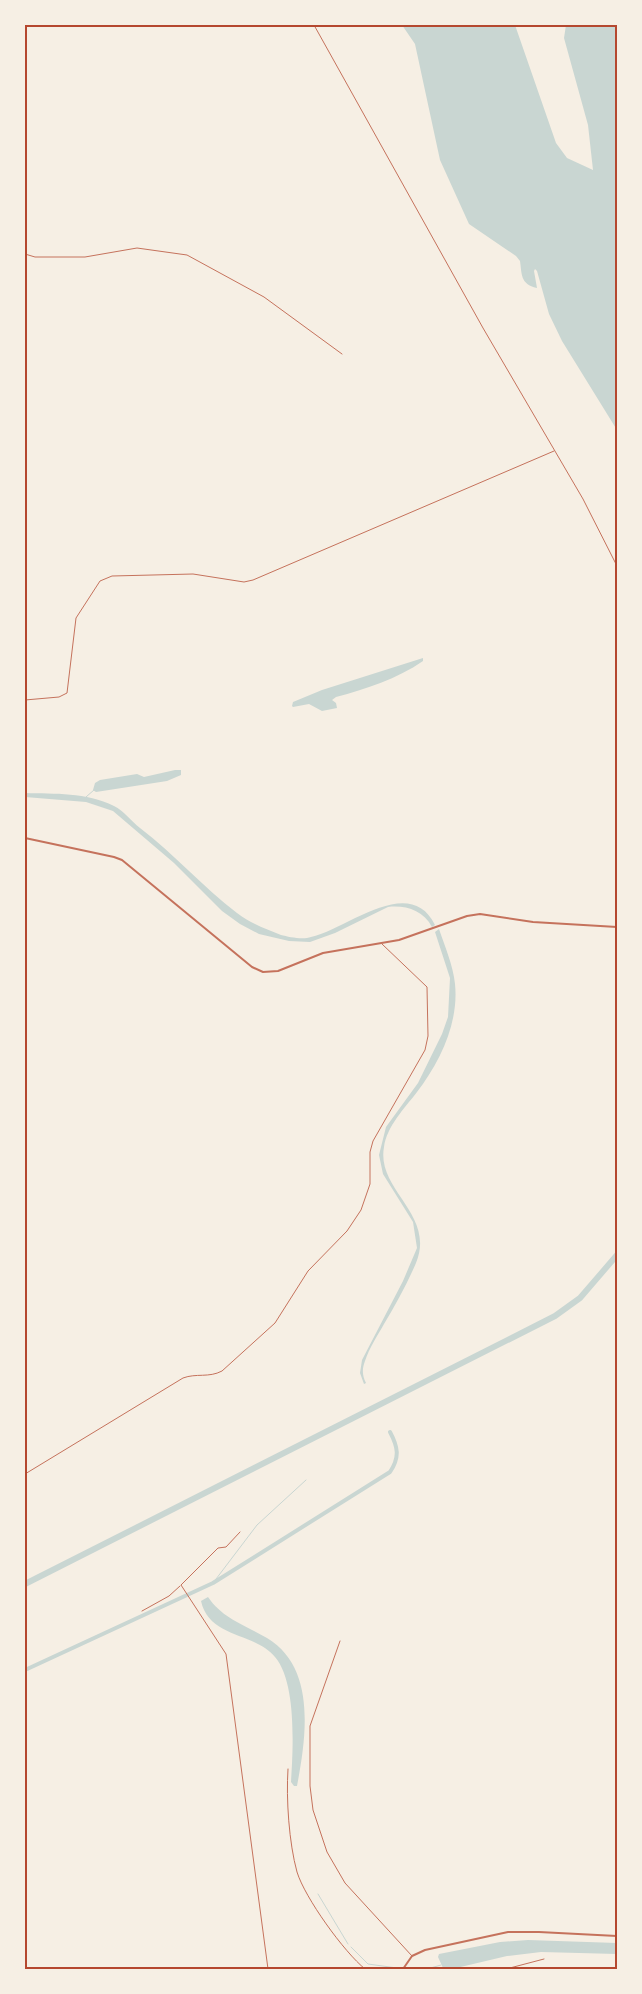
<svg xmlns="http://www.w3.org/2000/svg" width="642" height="1994" font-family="Literata,serif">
	<rect width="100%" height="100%" fill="#f6efe4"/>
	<g fill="#c9d6d2">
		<path d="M402,25H515L556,143L567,158L593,170L588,125L564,38L566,25H617V430L562,341L549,314L537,271L535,269L534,271L537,288C520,284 522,274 520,261L516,256L469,224L440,160L415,44Z"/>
		<path d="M423,658V661C397,679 366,689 336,697L332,700L336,703L337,708L322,711L309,704L293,707L292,706L293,702L322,690Z"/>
		<path d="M175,770H181V775L167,781L96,792L93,790L95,783L100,780L137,774L144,777Z"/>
		<path d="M25,793C55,794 86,792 114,806C124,811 131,821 140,828C174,854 203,887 237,913C250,923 266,929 281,935C289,937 303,940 311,937C347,929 410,873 435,925L432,927C423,910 405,905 388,907L335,933L310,942L289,941L259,934L240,924L222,911L174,863L113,811L86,802L25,797Z"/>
		<path d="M439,929C445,947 453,965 455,984C459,1023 440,1062 417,1092C404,1109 387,1126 384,1147C376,1190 436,1214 416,1263C407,1284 396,1304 384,1324C378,1335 369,1348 365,1361C362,1369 362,1375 366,1383L364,1384L360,1373L362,1360L403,1281L417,1248L413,1222L383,1174L379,1155L386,1127L418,1083L442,1034L448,1017L450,978L435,932Z"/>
		<path d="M208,1597C223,1619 245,1625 267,1638C317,1668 306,1738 297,1786H294L291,1782C293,1749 297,1683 275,1657C254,1632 209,1638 201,1601Z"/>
		<path d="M528,1940L617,1943V1954L541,1952L507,1956L452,1969L443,1968L438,1957L439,1954L500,1942Z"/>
	</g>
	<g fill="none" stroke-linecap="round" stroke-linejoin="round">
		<g stroke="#c9d6d2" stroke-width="1">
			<path d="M86,797L94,790"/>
			<path d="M213,1583L257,1525L306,1480"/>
			<path d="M318,1894L348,1944"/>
			<path d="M351,1947L368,1964L397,1968"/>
			<path d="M427,1969L441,1965"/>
		</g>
		<path stroke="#c9d6d2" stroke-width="4" d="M25,1670L213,1583L390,1472C400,1457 398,1447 390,1432"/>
		<path stroke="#c9d6d2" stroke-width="6" d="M25,1584L555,1316L580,1298L617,1255"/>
		<g stroke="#c5725c" stroke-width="1">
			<path d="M314,25L483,328L583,499L617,566"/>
			<path d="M25,254L35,257H85L137,248L187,255L264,297L342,354"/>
			<path d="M25,700L59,697L67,693L76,618L100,581L112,576L193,574L244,582L253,580L554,451"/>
			<path d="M25,1474L183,1378C196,1373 209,1378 222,1371L275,1323L308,1271L347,1231L361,1210L370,1184V1152L373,1141L425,1050L428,1036L427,987L382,944"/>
			<path d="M240,1532L226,1547L218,1548L181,1585L226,1654L268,1969"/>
			<path d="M142,1611L169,1596L180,1586"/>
			<path d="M340,1641L310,1726V1786L313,1810L327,1852L345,1883L412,1956"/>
			<path d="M288,1769C286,1799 289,1843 297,1872C305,1898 344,1952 365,1969"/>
			<path d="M506,1969L544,1959"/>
		</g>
		<g stroke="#c5725c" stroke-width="2">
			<path d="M25,838L114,857L122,860L252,967L263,972L278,971L323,953L399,940L467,916L480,914L533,922L617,927"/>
			<path d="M403,1969L412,1956L425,1950L508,1932H539L617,1936"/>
		</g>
	</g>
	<rect width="642" height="1994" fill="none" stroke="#f6efe4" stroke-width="52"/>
	<rect x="26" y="26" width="590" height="1942" fill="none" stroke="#b5482f" stroke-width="2"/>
</svg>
